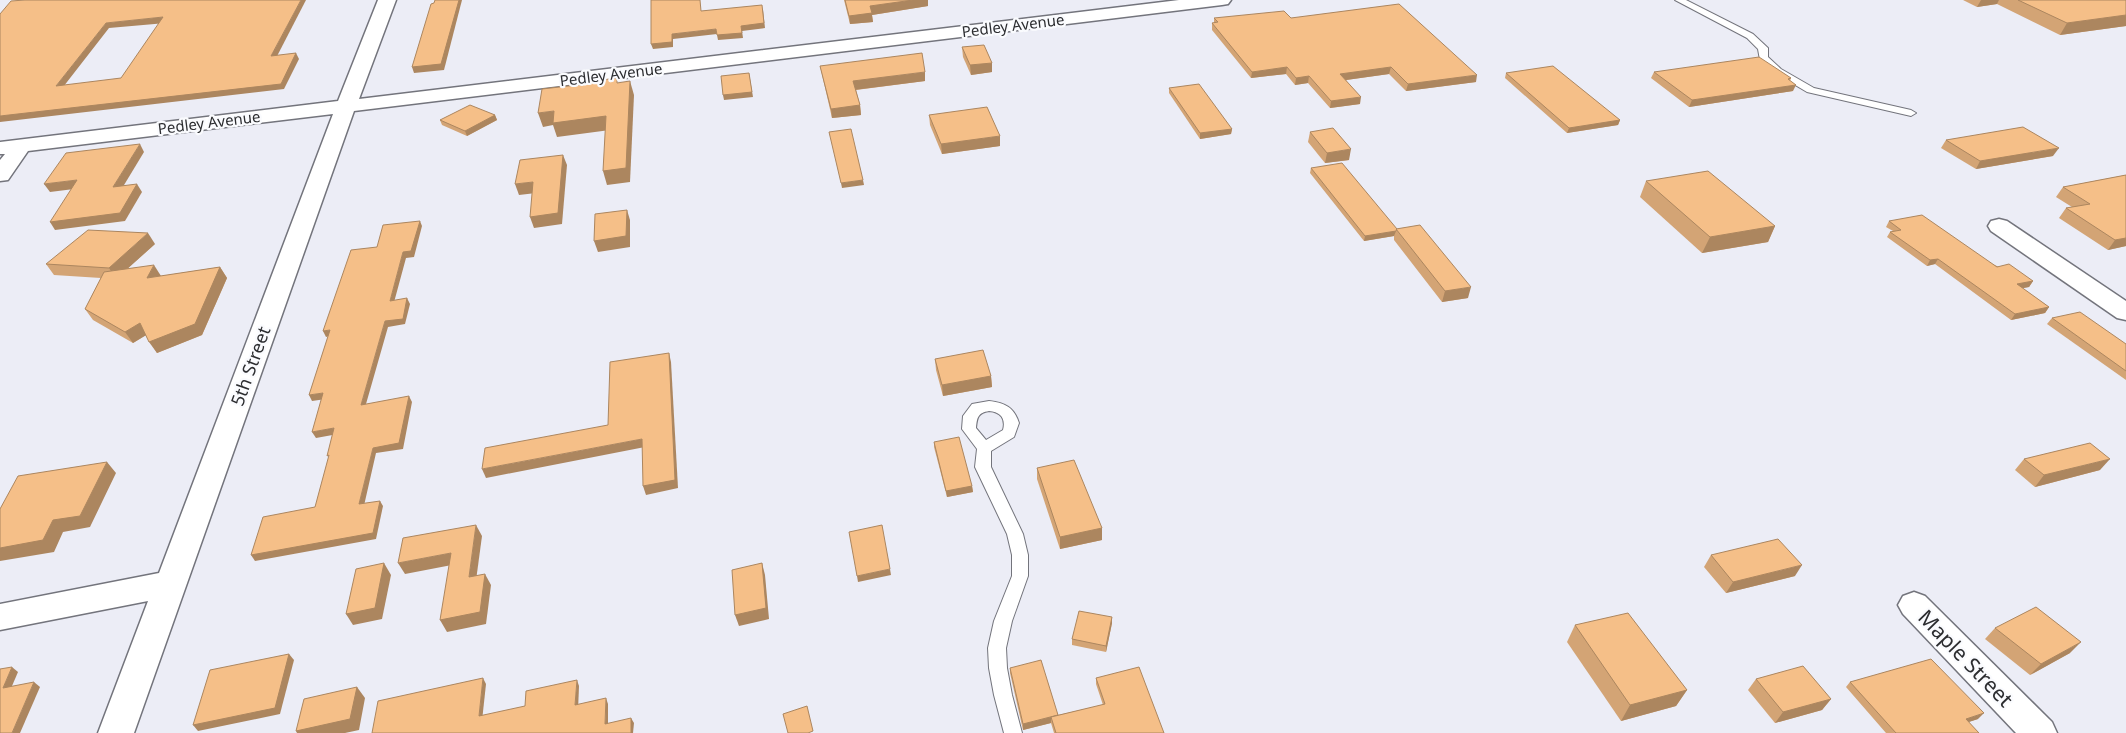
<svg xmlns="http://www.w3.org/2000/svg" width="2126" height="733" font-family="'Noto Sans',sans-serif">
	<rect width="100%" height="100%" fill="#ecedf6"/>
	<g fill="none" stroke-linecap="round" stroke-linejoin="round">
		<defs>
			<g id="lane">
				<path d="M1675,0H1686L1753,34L1768,48V57L1781,69L1814,88L1911,110L1916,113L1911,116L1807,92L1775,73L1760,60L1758,49L1747,38Z"/>
				<path d="M989,401C1005,403 1014,407 1019,423L1014,437L991,451V467L1023,534L1028,555V576L1012,621L1006,648L1007,668L1012,695L1022,733H1004L994,695L989,668L988,648L994,621L1012,576V555L1007,534L975,467L977,449L962,429L963,416L972,404ZM989,411C1001,412 1006,419 1003,430L986,440L976,428C977,417 978,413 989,411Z"/>
			</g>
			<g id="street">
				<path d="M378,0H396L359,99L1179,0H1231L1228,4L1222,5L354,111L134,733H98L148,601L0,630V604L159,573L333,114L28,151L8,180L0,181V160L5,154H0V142L338,101Z"/>
				<path d="M1999,219L2007,221L2126,301V320L2117,318L1991,231L1988,226L1991,221Z"/>
				<path d="M1914,592L1925,596L2052,722L2057,733H2016L1903,614L1898,605L1903,596Z"/>
			</g>
		</defs>
		<use href="#lane" stroke="#73747c" stroke-width="2"/>
		<use href="#street" stroke="#73747c" stroke-width="3"/>
		<use href="#lane" fill="#fff" fill-rule="evenodd"/>
		<use href="#street" fill="#fff" fill-rule="evenodd"/>
	</g>
	<g fill="#d3a475">
		<path d="M844,0H928V6L872,15L873,22L850,24Z"/>
		<path d="M1963,0H2126V26L2060,35L1997,4L1977,7Z"/>
		<path d="M1214,18H1291L1476,82L1406,91L1389,74L1346,80L1360,104L1330,108L1308,83L1295,85L1286,74L1251,78L1212,30V23H1214Z"/>
		<path d="M962,47L992,63V72L971,75L963,57Z"/>
		<path d="M820,66L925,81L856,90L860,105L861,115L832,118Z"/>
		<path d="M1654,72L1791,78L1790,81L1793,91L1689,107L1651,78Z"/>
		<path d="M1506,73L1620,120L1618,125L1567,133L1505,78Z"/>
		<path d="M1169,88L1232,129L1231,134L1200,139L1169,93Z"/>
		<path d="M495,115L497,120L467,136L442,125L440,120Z"/>
		<path d="M929,115L1000,146L942,154L930,125Z"/>
		<path d="M1310,132L1349,160L1325,163L1308,142Z"/>
		<path d="M1946,140L2053,156L1976,169L1941,148Z"/>
		<path d="M1311,168L1397,229L1468,298L1442,302L1394,240V236L1364,241L1310,173Z"/>
		<path d="M2126,175V246L2108,250L2059,218L2066,208L2072,207L2056,197L2063,187Z"/>
		<path d="M1646,181L1775,226L1768,242L1702,253L1640,197Z"/>
		<path d="M1889,221L2033,281L2029,287L2022,288L2049,307L2045,313L2011,320L1935,264L1927,266L1887,237L1890,232L1893,231L1886,227Z"/>
		<path d="M155,244L127,269L161,276L220,267L227,278L202,335L157,353L146,335L133,343L93,320L85,309L101,278L54,275L46,264Z"/>
		<path d="M2052,318L2126,344V380L2047,324Z"/>
		<path d="M935,359L991,376L992,387L943,396L936,370Z"/>
		<path d="M934,442L972,486L973,492L947,497L934,447Z"/>
		<path d="M2024,459L2100,470L2035,487L2015,470Z"/>
		<path d="M1037,468L1102,528V540L1060,549L1037,479Z"/>
		<path d="M1711,555L1795,576L1726,593L1704,567Z"/>
		<path d="M1112,617V623L1106,652L1072,645V639Z"/>
		<path d="M1575,625L1687,690L1676,706L1621,721L1567,642Z"/>
		<path d="M1995,628L2070,653L2030,675L1985,639Z"/>
		<path d="M1010,668L1058,715L1103,705L1096,684V678L1164,733H1054L1051,723L1023,730L1010,673Z"/>
		<path d="M1756,679L1831,699L1822,710L1775,723L1748,690Z"/>
		<path d="M1850,682L1978,719L1968,722L1979,733H1886L1846,687Z"/>
	</g>
	<g fill="#ac865f">
		<path d="M301,0H306L274,62L271,56Z"/>
		<path d="M459,0H462L444,70L414,73L412,67Z"/>
		<path d="M913,0H928V6L872,15L873,22L850,24L849,16L870,6Z"/>
		<path d="M1981,0H1999L1997,4L1977,7Z"/>
		<path d="M763,10L765,28L742,31L743,38L718,40L717,35L741,26Z"/>
		<path d="M2126,15V26L2060,35L2067,23Z"/>
		<path d="M163,17L166,23L109,28L60,91L56,86L106,23Z"/>
		<path d="M716,29L717,34L673,39V47L653,49L651,44L672,34Z"/>
		<path d="M296,53L299,59L284,89L0,122V116Z"/>
		<path d="M992,63V72L971,75L970,65Z"/>
		<path d="M1287,67L1286,74L1251,78L1252,72Z"/>
		<path d="M1391,67L1389,74L1339,81L1340,74Z"/>
		<path d="M925,72V81L854,90L853,81Z"/>
		<path d="M749,73L753,97L724,100L723,95Z"/>
		<path d="M1477,75L1476,82L1406,91L1408,84Z"/>
		<path d="M1309,76L1308,83L1295,85L1296,78Z"/>
		<path d="M630,81L634,95L630,182L607,185L603,171Z"/>
		<path d="M1796,85L1793,91L1689,107L1692,100Z"/>
		<path d="M1361,97L1360,104L1330,108L1331,101Z"/>
		<path d="M860,105L861,115L832,118L831,109Z"/>
		<path d="M554,111L606,116L610,130L557,137L553,125L543,127L538,113Z"/>
		<path d="M495,115L497,120L467,136L465,131Z"/>
		<path d="M1620,120L1618,125L1567,133L1569,128Z"/>
		<path d="M1232,129L1231,134L1200,139V133Z"/>
		<path d="M1000,136V146L942,154L941,144Z"/>
		<path d="M140,144L144,152L118,195L113,187Z"/>
		<path d="M2059,148L2053,156L1976,169L1980,161Z"/>
		<path d="M1351,149L1349,160L1325,163L1327,153Z"/>
		<path d="M563,155L567,165L562,224L534,228L530,217Z"/>
		<path d="M77,180L82,188L50,192L44,184Z"/>
		<path d="M863,180L864,185L842,188L841,183Z"/>
		<path d="M533,182L536,193L519,195L515,184Z"/>
		<path d="M137,184L142,192L125,221L55,230L50,222Z"/>
		<path d="M627,210L630,220V247L598,252L594,241Z"/>
		<path d="M420,221L422,226L414,257L406,258L393,306L390,301L403,252Z"/>
		<path d="M1775,226L1768,242L1702,253L1710,237Z"/>
		<path d="M1396,231L1394,236L1364,241L1365,236Z"/>
		<path d="M148,233L155,244L116,279L109,268Z"/>
		<path d="M2126,238V246L2108,250L2115,240Z"/>
		<path d="M1938,259L1935,264L1927,266L1930,260Z"/>
		<path d="M154,265L161,276L147,278Z"/>
		<path d="M220,267L227,278L202,335L157,353L149,342Z"/>
		<path d="M2033,281L2029,287L2013,290L2017,284Z"/>
		<path d="M1471,287L1468,298L1442,302L1445,291Z"/>
		<path d="M407,298L410,304L405,324L388,327L364,411L361,405L385,321Z"/>
		<path d="M2049,307L2045,313L2011,320L2015,314Z"/>
		<path d="M140,323L148,334L133,343L125,332Z"/>
		<path d="M330,330L333,335L326,337L323,331Z"/>
		<path d="M669,353L671,362L678,488L646,495L643,486Z"/>
		<path d="M991,376L992,387L943,396L942,385Z"/>
		<path d="M323,393L326,399L312,401L309,395Z"/>
		<path d="M409,396L412,402L403,449L376,453L363,510L359,504L373,448Z"/>
		<path d="M334,428L338,434L316,438L312,432Z"/>
		<path d="M642,439L645,447L486,478L482,469Z"/>
		<path d="M2110,459L2100,470L2035,487L2044,475Z"/>
		<path d="M107,462L116,473L90,527L63,532L54,552L0,561V548L53,520Z"/>
		<path d="M972,486L973,492L947,497L946,491Z"/>
		<path d="M380,501L383,506L376,539L255,561L251,555Z"/>
		<path d="M476,525L482,536L475,588L469,577Z"/>
		<path d="M1102,528V540L1060,549V537Z"/>
		<path d="M451,553L457,564L405,574L398,563Z"/>
		<path d="M384,563L391,575L382,619L353,625L346,614Z"/>
		<path d="M762,563L765,575L769,619L739,626L735,615Z"/>
		<path d="M1802,565L1795,576L1726,593L1733,582Z"/>
		<path d="M890,569L891,575L858,582L857,576Z"/>
		<path d="M485,574L491,585L486,624L447,632L440,620Z"/>
		<path d="M1112,617V623L1106,652V646Z"/>
		<path d="M2081,642L2070,653L2030,675L2041,664Z"/>
		<path d="M289,654L294,660L280,714L198,731L193,725Z"/>
		<path d="M12,667L18,672L9,693L3,688Z"/>
		<path d="M483,678L486,684L482,721L479,716Z"/>
		<path d="M577,680L579,686L578,711L575,705Z"/>
		<path d="M34,682L40,687L20,733H12Z"/>
		<path d="M357,687L365,698L359,730L345,733H297L296,731Z"/>
		<path d="M1687,690L1676,706L1621,721L1630,705Z"/>
		<path d="M606,698L608,704V729L605,724Z"/>
		<path d="M1831,699L1822,710L1775,723L1783,712Z"/>
		<path d="M1984,713L1978,719L1960,725L1966,719Z"/>
		<path d="M1051,717V723L1023,730V724Z"/>
		<path d="M631,718L634,723L633,733H631Z"/>
	</g>
	<g fill="#f5bf88" stroke="#ac865f" fill-rule="evenodd">
		<path d="M25,0H301L271,56L296,53L281,84L0,116V14L11,1ZM163,17L121,78L56,86L106,23Z"/>
		<path d="M435,0H459L441,64L412,67L431,4L434,3Z"/>
		<path d="M651,0H700L701,11L762,5L764,23L741,26L742,33L717,35L716,29L672,34V42L651,44Z"/>
		<path d="M845,0H913L870,6L872,13L849,16Z"/>
		<path d="M2018,0H2126V15L2067,23Z"/>
		<path d="M1399,4L1477,75L1408,84L1391,67L1340,74L1361,97L1331,101L1309,76L1296,78L1287,67L1252,72L1212,23L1218,22L1214,18L1284,11L1291,18Z"/>
		<path d="M984,45L992,63L970,65L962,47Z"/>
		<path d="M922,53L925,72L853,81L860,105L831,109L820,66Z"/>
		<path d="M1759,57L1791,78L1788,79L1796,85L1692,100L1654,72Z"/>
		<path d="M1553,66L1620,120L1569,128L1506,73Z"/>
		<path d="M749,73L752,92L723,95L721,76Z"/>
		<path d="M617,78V83L630,81L626,168L603,171L606,116L553,123L554,111L538,113L542,89L586,84V82Z"/>
		<path d="M1199,84L1232,129L1200,133L1169,88Z"/>
		<path d="M470,105L495,115L465,131L440,120Z"/>
		<path d="M987,107L1000,136L941,144L929,115Z"/>
		<path d="M2023,127L2059,148L1980,161L1946,140Z"/>
		<path d="M1333,128L1351,149L1327,153L1310,132Z"/>
		<path d="M851,129L863,180L841,183L829,132Z"/>
		<path d="M140,144L113,187L137,184L120,213L50,222L77,180L44,184L66,153Z"/>
		<path d="M563,155L558,213L530,217L533,182L515,184L520,160Z"/>
		<path d="M1342,163L1397,229L1396,231L1365,236L1311,168Z"/>
		<path d="M1708,171L1775,226L1710,237L1646,181Z"/>
		<path d="M2126,175V238L2115,240L2066,208L2090,204L2063,187Z"/>
		<path d="M627,210L626,236L594,241L595,214Z"/>
		<path d="M1922,215L1997,267L2009,264L2033,281L2017,284L2049,307L2015,314L1938,259L1930,260L1890,232L1901,230L1889,221Z"/>
		<path d="M420,221L411,251L403,252L390,301L407,298L403,319L385,321L361,405L409,396L399,443L373,448L359,504L380,501L373,533L251,555L263,517L315,507L329,455L327,456L334,428L312,432L323,393L309,395L330,330L323,331L351,250L377,247L383,225Z"/>
		<path d="M1420,225L1471,287L1445,291L1396,229Z"/>
		<path d="M88,230L148,233L109,268L46,264Z"/>
		<path d="M154,265L147,278L220,267L195,324L149,342L140,323L125,332L85,309L104,272Z"/>
		<path d="M2080,312L2126,344V371L2052,318Z"/>
		<path d="M983,350L991,376L942,385L935,359Z"/>
		<path d="M669,353L675,480L643,486L642,439L482,469L485,448L608,425L610,362Z"/>
		<path d="M959,437L972,486L946,491L934,442Z"/>
		<path d="M2090,443L2110,459L2044,475L2024,459Z"/>
		<path d="M1074,460L1102,528L1060,537L1037,468Z"/>
		<path d="M107,462L80,516L53,520L43,540L0,548V509L18,476Z"/>
		<path d="M476,525L469,577L485,574L480,612L440,620L451,553L398,563L403,538Z"/>
		<path d="M882,525L890,569L857,576L849,532Z"/>
		<path d="M1778,539L1802,565L1733,582L1711,555Z"/>
		<path d="M384,563L375,608L346,614L356,569Z"/>
		<path d="M762,563L766,608L735,615L732,570Z"/>
		<path d="M2036,607L2081,642L2041,664L1995,628Z"/>
		<path d="M1079,611L1112,617L1106,646L1072,639Z"/>
		<path d="M1628,613L1687,690L1630,705L1575,625Z"/>
		<path d="M289,654L275,708L193,725L210,670Z"/>
		<path d="M1931,659L1984,713L1966,719L1979,733H1896L1850,682Z"/>
		<path d="M1041,660L1058,715L1023,724L1010,668Z"/>
		<path d="M1803,666L1831,699L1783,712L1756,679Z"/>
		<path d="M12,667L3,688L34,682L12,733H0V669Z"/>
		<path d="M1139,667L1164,733H1056L1051,717L1105,704L1096,678Z"/>
		<path d="M483,678L479,716L525,706L526,691L577,680L575,705L606,698L605,724L631,718V733H372L378,701Z"/>
		<path d="M357,687L350,719L296,731L304,699Z"/>
		<path d="M807,706L813,731L808,733H788L783,714Z"/>
	</g>
	<g text-anchor="middle" dominant-baseline="central" stroke-width="4.5" stroke-linejoin="round" paint-order="stroke">
		<g font-size="15" fill="#2c2d30" stroke="#fafbfe">
			<text transform="translate(1013 25) rotate(-7)">Pedley Avenue</text>
			<text transform="translate(611 74) rotate(-7)">Pedley Avenue</text>
			<text transform="translate(209 122) rotate(-7)">Pedley Avenue</text>
		</g>
		<g font-size="18" fill="#2c2d30" stroke="#fafbfe">
			<text transform="translate(250 366) rotate(-70)">5th Street</text>
		</g>
		<g font-size="21" fill="#2c2d30" stroke="#fafbfe">
			<text transform="translate(1966 658) rotate(46)">Maple Street</text>
		</g>
	</g>
</svg>
